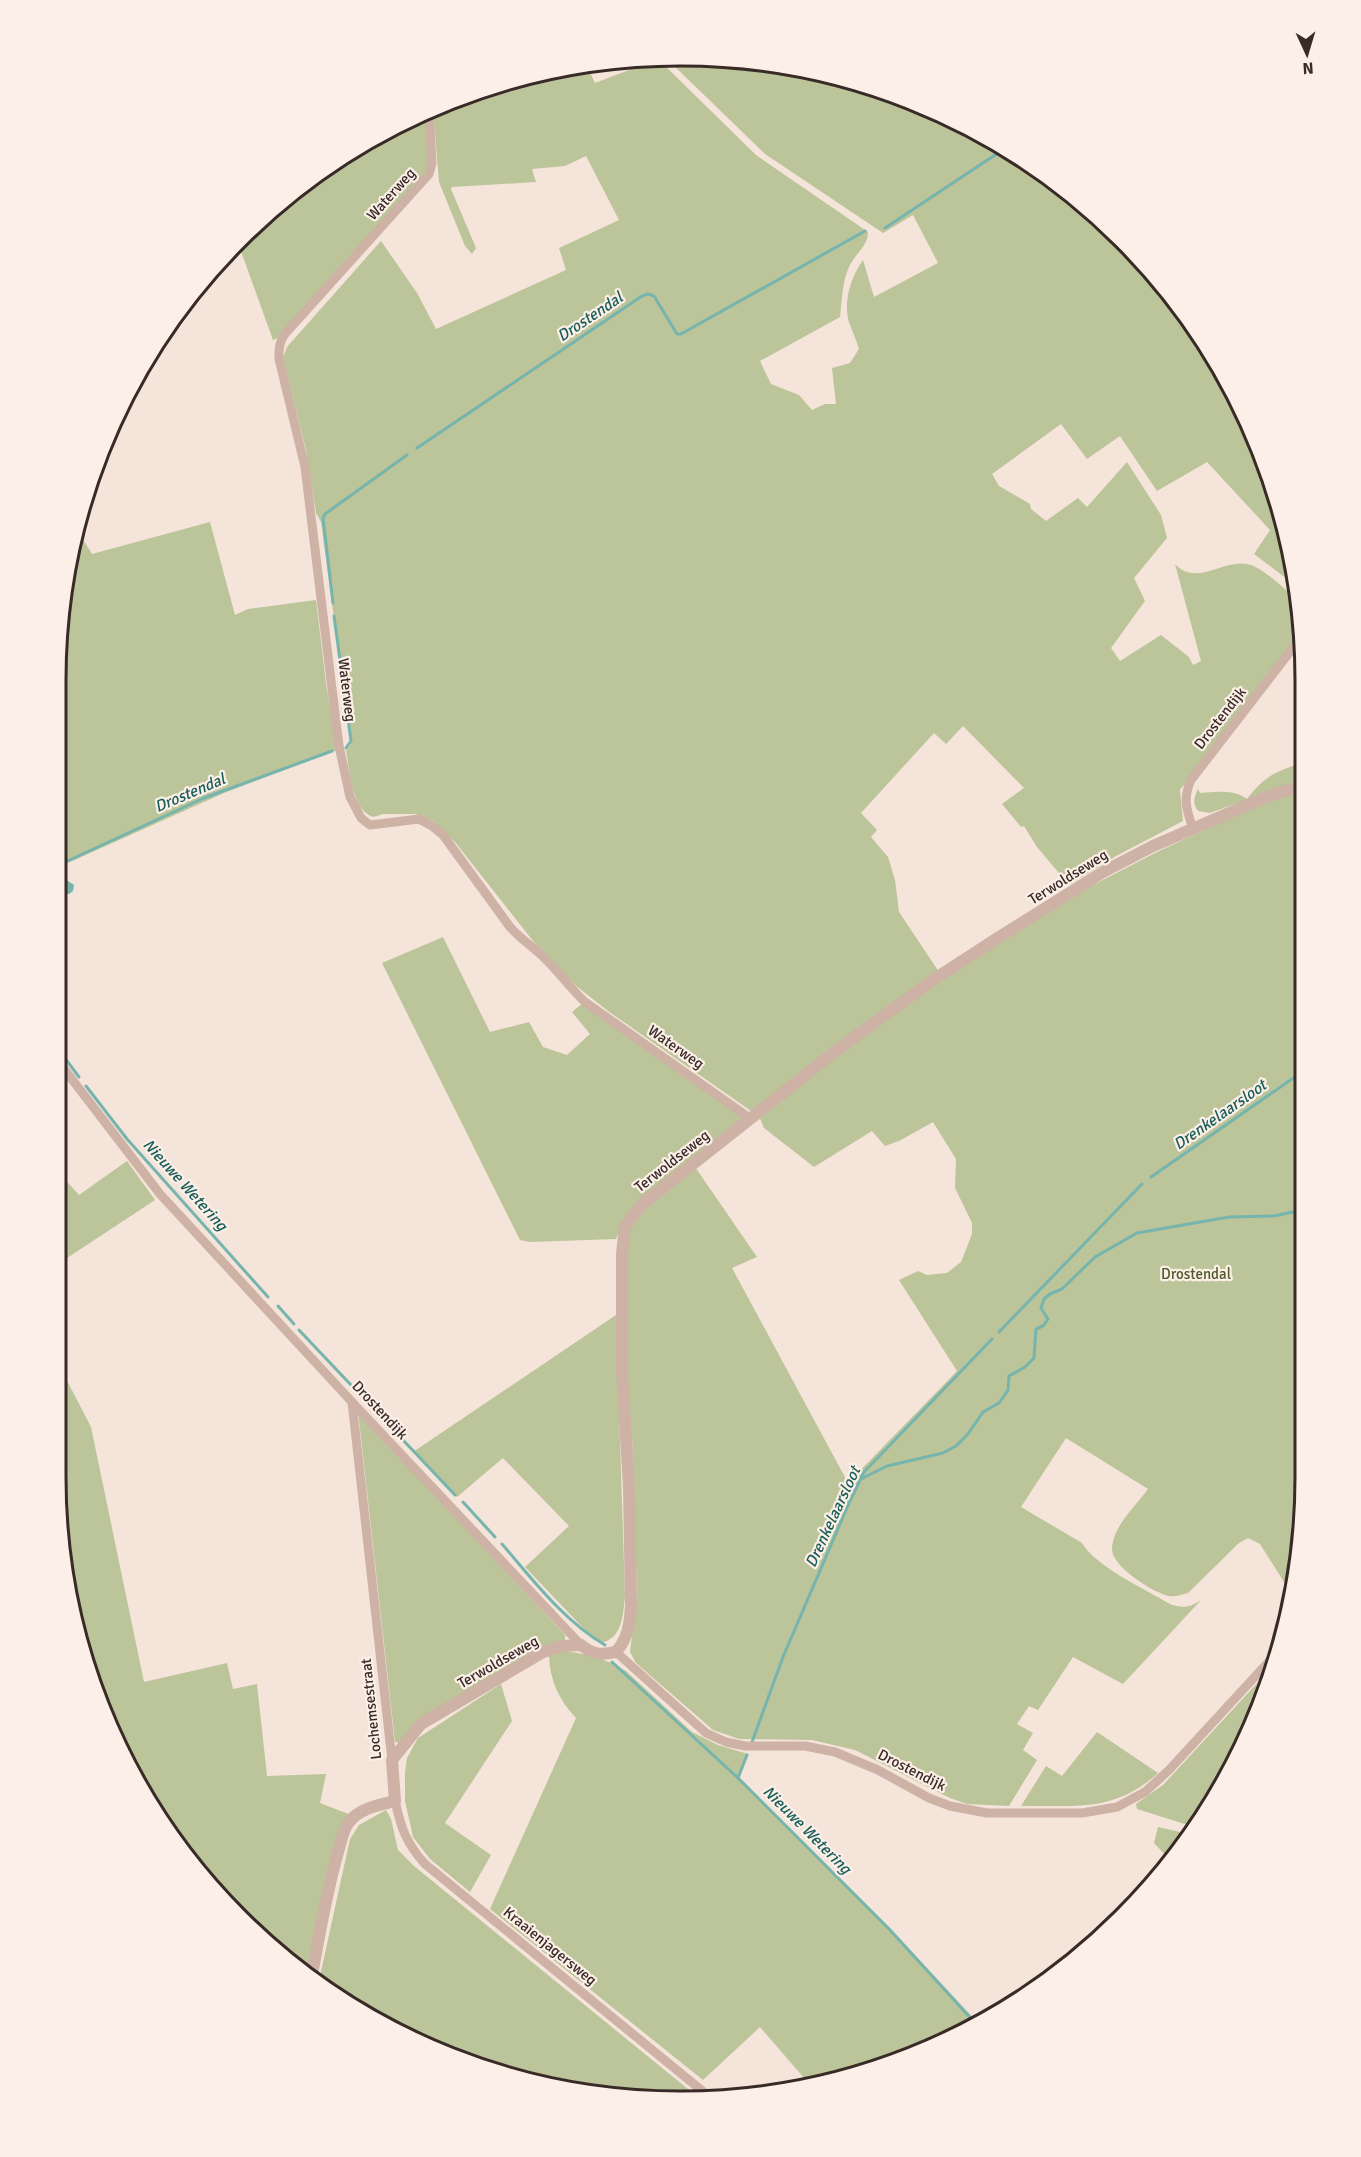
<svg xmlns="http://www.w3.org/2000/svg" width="1361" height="2157" font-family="Signika,sans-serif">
	<rect width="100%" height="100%" fill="#f4e4da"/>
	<g fill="#bcc499">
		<path d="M722,57L843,77L957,120L1061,185L1151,269L1241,404L1284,518L1295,585L1254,554L1270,530L1207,462L1157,491L1120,436L1087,459L1061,424L992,474L999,486L1030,504L1031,509L1046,521L1078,498L1087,507L1127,462L1161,515L1167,538L1134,578L1145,601L1111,648L1120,661L1161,635L1189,657L1193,665L1201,661L1175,564C1196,587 1223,559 1247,564C1263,567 1284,589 1298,600L1303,632L1180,790L1183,821L1116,856L1069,885L1037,847L1024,826L1021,827L1002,804L1024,788L963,726L946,744L934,733L861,813L877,830L871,837L888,857L895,880L899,912L939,972L751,1111L608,1011L575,985L533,941L455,842L433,821L416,814H383L373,817C351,809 350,771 346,751L351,744L321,522L316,513L306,450L283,358L287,347L381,241L417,293L436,329L566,270L559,248L619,220L586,156L565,166L532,169L536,182L452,187L451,189L476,248L472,254L465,246L439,182L433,110L480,89L586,64L595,83L658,59L756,155L868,232C868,246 856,253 850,265C842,280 842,301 840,317L760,361L771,384L799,395L812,410L825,404H836L832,368L850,363L859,349C856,339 852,331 849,322C843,301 851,277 863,260L874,297L938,263L913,215L883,233L765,154L667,59Z"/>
		<path d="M426,113L429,161L422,180L284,335L273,340L238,243L269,210L368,139Z"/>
		<path d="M210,522L235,615L248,609L316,600L326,683L337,750L224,793L61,866V599L79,533L92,554Z"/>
		<path d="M1304,762V779L1210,813L1198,811C1192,803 1194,798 1198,789L1200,793C1215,792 1234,789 1247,799C1266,775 1275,772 1304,762Z"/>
		<path d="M1303,790L1300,1558L1291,1593L1260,1544L1248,1538L1239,1543L1188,1593C1180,1595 1173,1598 1165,1595C1150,1590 1110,1565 1112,1548C1114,1525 1135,1507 1148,1489L1066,1438L1021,1507L1082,1543C1095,1566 1145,1589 1168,1603C1181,1609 1191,1608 1202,1599L1123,1684L1073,1657L1038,1710L1029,1706L1017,1724L1033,1733L1023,1750L1037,1760L1009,1806L967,1804L950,1798L855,1750L812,1740L739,1739L713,1730L636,1663L630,1652L637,1598L633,1452L627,1375L626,1239L636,1217L695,1167L757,1257L732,1268L847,1481L849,1482L957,1371L899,1280L918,1271L927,1275L947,1273L961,1262L972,1234V1223L955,1188L956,1159L933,1122L899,1141L885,1146L872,1131L814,1167L764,1128L759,1116L913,999L1070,897L1157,852L1215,825L1275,799Z"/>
		<path d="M443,937L490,1032L529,1022L543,1047L567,1055L590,1034L572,1012L583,1003L743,1118L619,1232L616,1239L530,1242L520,1240L382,963Z"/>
		<path d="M127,1161L155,1200L61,1262V1175L79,1195Z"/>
		<path d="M616,1315L625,1596C623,1613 623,1636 604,1642L594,1639L588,1633L525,1567L569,1526L503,1458L457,1497L413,1452Z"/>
		<path d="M61,1369L91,1427L144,1682L227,1663L233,1689L257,1684L267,1776L326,1774L320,1803L351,1815L307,1977L238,1918L161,1824L89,1677L61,1558Z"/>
		<path d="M358,1411L565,1635V1641L400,1743L395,1742Z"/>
		<path d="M562,1651C585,1653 607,1659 626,1671L692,1732L718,1745L748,1754L738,1777L889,1927L978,2023L920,2054L843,2080L811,2086L760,2027L703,2080L490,1909L576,1718C559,1700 550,1681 549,1656Z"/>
		<path d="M1261,1679L1266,1687L1258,1715L1194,1827L1137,1809L1136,1804L1163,1785Z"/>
		<path d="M501,1684L512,1721L445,1823L491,1855L470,1892L430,1859L413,1837L405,1801V1772L407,1758L418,1738Z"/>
		<path d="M1097,1732L1158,1773C1114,1813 1076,1805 1021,1806L1046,1766L1062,1776Z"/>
		<path d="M386,1810L391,1819L398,1850L414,1866L699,2098L640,2100L479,2068L368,2018L318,1985L350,1839L359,1825Z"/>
		<path d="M1158,1827L1189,1834L1172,1862L1154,1843Z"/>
	</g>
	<path fill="#76b4ae" d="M61,878L65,879L74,885L73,891L69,894H61Z"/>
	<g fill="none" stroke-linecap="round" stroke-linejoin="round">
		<g stroke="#76b4ae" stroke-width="3">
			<path d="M885,228L1004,149"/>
			<path d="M417,448L642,296L648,294L654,296L677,334H681L865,231"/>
			<path d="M333,603L323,518L325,514L407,455"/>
			<path d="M334,616L351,741L346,748"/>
			<path d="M61,864L204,798L332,751"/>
			<path d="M61,1053L79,1077"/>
			<path d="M86,1086L127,1139L268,1297"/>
			<path d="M1151,1177L1302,1072"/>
			<path d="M278,1306L294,1324"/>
			<path d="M299,1330L455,1495"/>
			<path d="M999,1332L1142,1184"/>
			<path d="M861,1479L887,1466L943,1453L956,1446L968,1434L983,1412L999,1403L1004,1396L1008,1390L1009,1376L1025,1367L1034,1358L1036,1329L1043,1326L1048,1319L1041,1308L1044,1299L1050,1294L1062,1289L1095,1257L1137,1233L1229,1217L1274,1216L1302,1210"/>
			<path d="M463,1502L495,1537"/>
			<path d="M502,1544C533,1580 564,1621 605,1645"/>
			<path d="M612,1662L738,1778L890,1930L976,2024"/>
			<path d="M752,1742L783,1657L849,1503L864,1472L992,1339"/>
			<path d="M738,1778L747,1755"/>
		</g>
		<g stroke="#cdb2a5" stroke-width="9">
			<path d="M429,112L432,163L429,174L284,335C279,343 279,349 279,359L305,467L339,746L350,797L361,818L370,825L419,819L432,826L443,835L510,927C519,937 529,944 539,953C556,968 569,987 585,1002L751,1119"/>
			<path d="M1193,828C1186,810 1183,797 1191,780L1303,635"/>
			<path d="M61,1065L160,1194L352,1402L581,1645"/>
			<path d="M352,1402L392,1760"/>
			<path d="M616,1652L706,1733L726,1742L745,1746H805L835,1752L878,1770L929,1798L950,1806L987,1813H1082L1117,1807L1145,1792L1169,1770L1274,1656"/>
			<path d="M395,1801C401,1828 406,1843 425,1864L711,2098"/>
		</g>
		<path stroke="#cdb2a5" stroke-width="12" d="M311,1980C319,1937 326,1894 338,1852C341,1842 343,1830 349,1822C360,1808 379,1805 395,1801L392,1760L421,1724L543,1652L562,1646L581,1645C593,1655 601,1655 616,1652C628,1638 630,1624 631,1605L629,1487L622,1371V1254L625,1227L641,1205L837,1050L933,980L996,939L1103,872L1153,846L1266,797L1304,785"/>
	</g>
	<g text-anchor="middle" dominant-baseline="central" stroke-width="4.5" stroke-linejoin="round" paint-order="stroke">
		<g font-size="15" fill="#382a27" stroke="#fbefe7">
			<text transform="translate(391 194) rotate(-48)">Waterweg</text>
			<text transform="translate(347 690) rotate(83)">Waterweg</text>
			<text transform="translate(1220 718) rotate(-52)">Drostendijk</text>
			<text transform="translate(1068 877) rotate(-32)">Terwoldseweg</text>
			<text transform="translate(676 1047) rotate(35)">Waterweg</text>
			<text transform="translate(672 1161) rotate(-38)">Terwoldseweg</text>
			<text transform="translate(380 1410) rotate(47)">Drostendijk</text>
			<text transform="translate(498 1662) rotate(-30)">Terwoldseweg</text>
			<text transform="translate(371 1709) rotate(-96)">Lochemsestraat</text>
			<text transform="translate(912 1770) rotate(27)">Drostendijk</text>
			<text transform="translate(550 1946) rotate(39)">Kraaienjagersweg</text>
		</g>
		<g font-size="15" fill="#4e5928" stroke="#fbefe7">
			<text x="1196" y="1274">Drostendal</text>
		</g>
		<g font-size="16" font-style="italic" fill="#185e58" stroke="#fbefe7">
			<text transform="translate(590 317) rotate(-34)">Drostendal</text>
			<text transform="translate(190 793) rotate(-23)">Drostendal</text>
			<text transform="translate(1220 1115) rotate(-35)">Drenkelaarsloot</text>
			<text transform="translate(185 1185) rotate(48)">Nieuwe Wetering</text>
			<text transform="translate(833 1517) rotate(-65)">Drenkelaarsloot</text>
			<text transform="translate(807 1830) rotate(45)">Nieuwe Wetering</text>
		</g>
	</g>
	<path d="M0 0H1361V2157H0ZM680 66H681A614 614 0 0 1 1295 680V1477A614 614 0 0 1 681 2091H680A614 614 0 0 1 66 1477V680A614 614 0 0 1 680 66Z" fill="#fbefe7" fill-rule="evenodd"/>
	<path fill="none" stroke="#382a27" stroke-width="3" d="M680 66H681A614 614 0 0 1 1295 680V1477A614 614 0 0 1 681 2091H680A614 614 0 0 1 66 1477V680A614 614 0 0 1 680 66Z"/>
	<g transform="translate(1307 54) rotate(176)" stroke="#fbefe7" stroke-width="4.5" paint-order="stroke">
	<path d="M0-4.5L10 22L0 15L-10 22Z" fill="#382a27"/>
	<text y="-9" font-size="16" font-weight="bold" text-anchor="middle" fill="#382a27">N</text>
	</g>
</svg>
